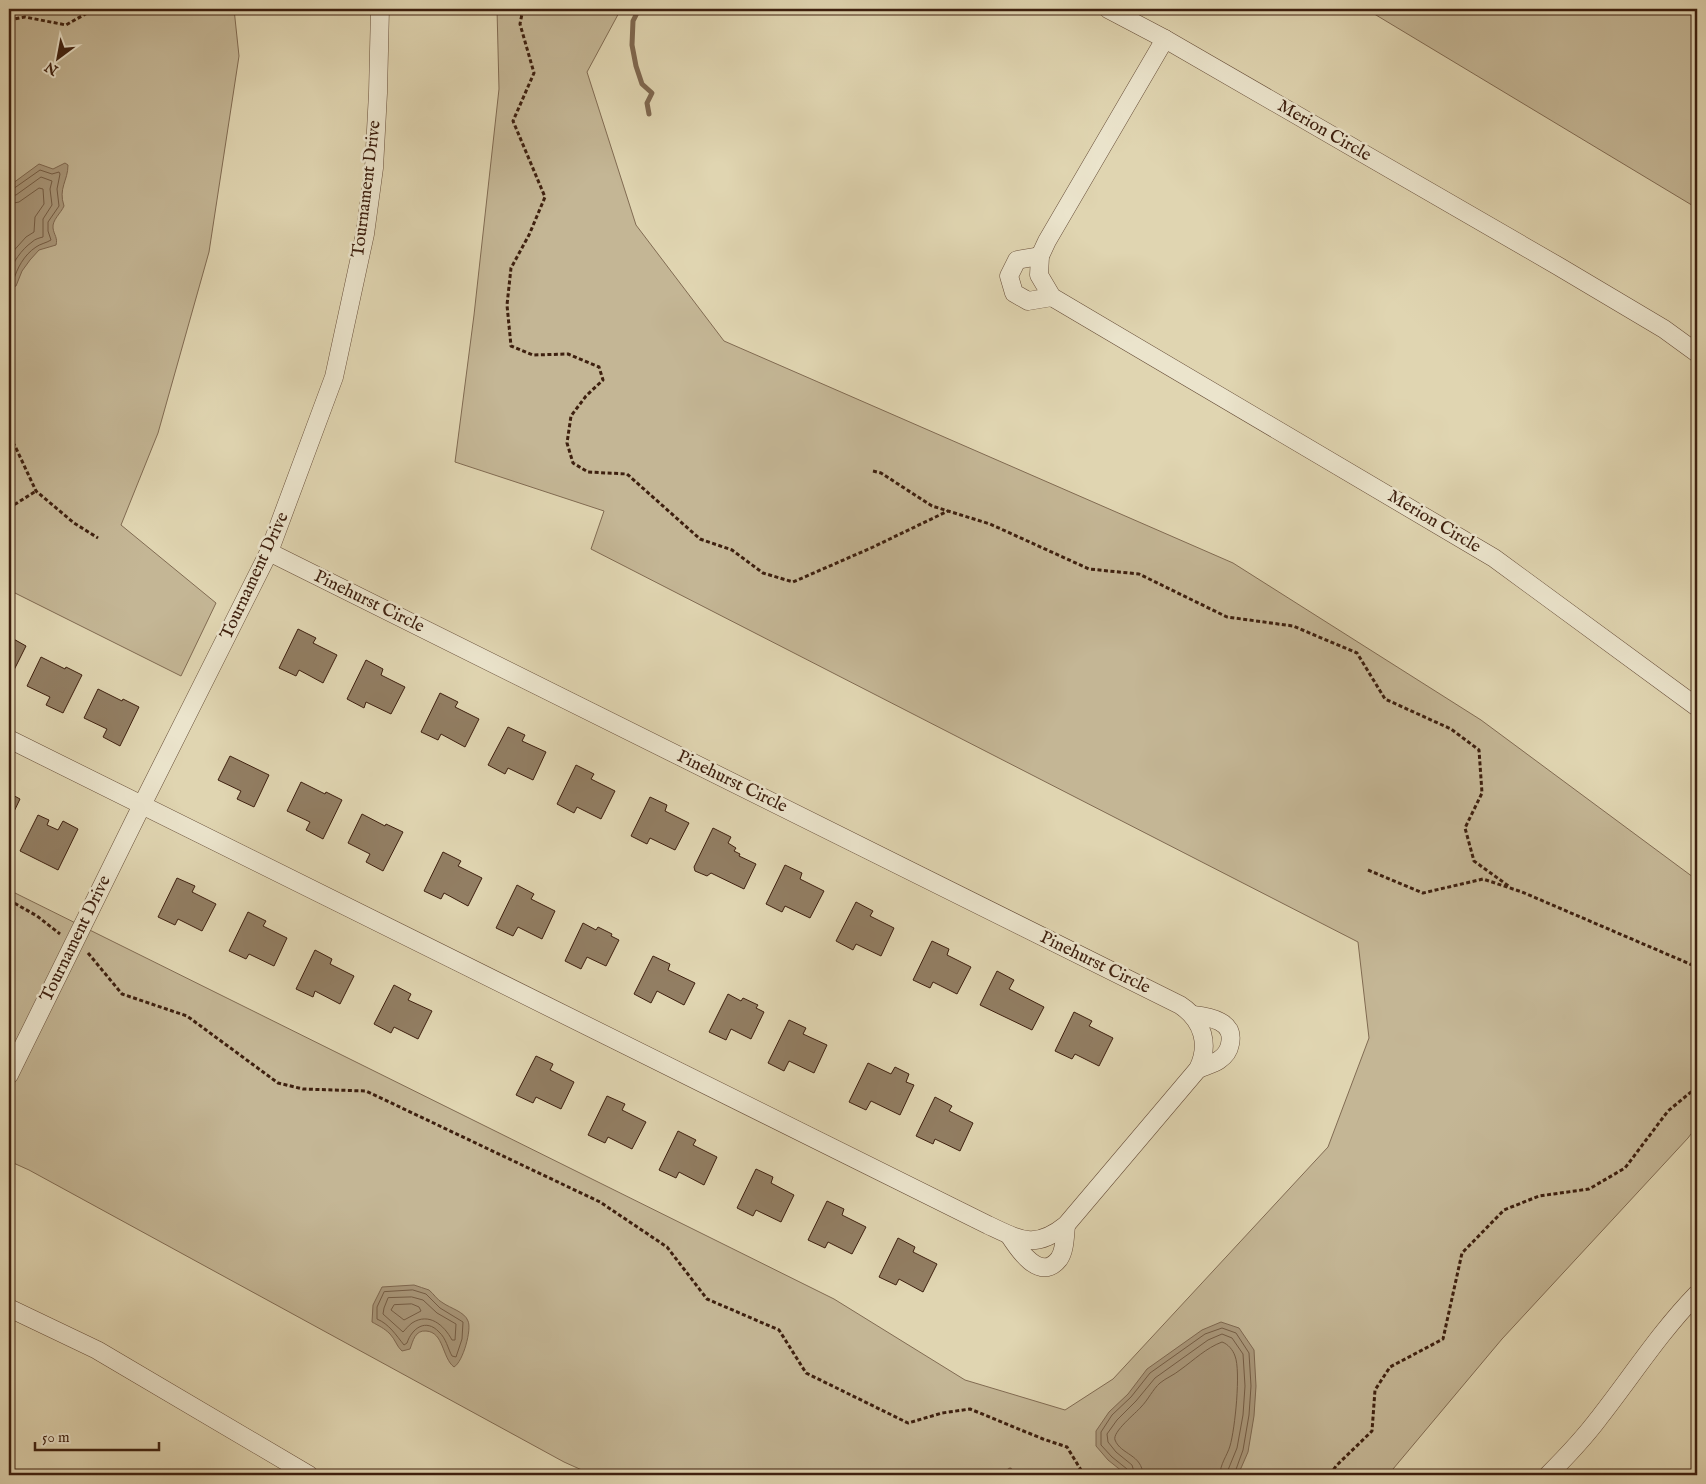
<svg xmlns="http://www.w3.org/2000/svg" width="1706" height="1484" font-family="'IM FELL English',serif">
	<rect width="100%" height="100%" fill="#e0d5b1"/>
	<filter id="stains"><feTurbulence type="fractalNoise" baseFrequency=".004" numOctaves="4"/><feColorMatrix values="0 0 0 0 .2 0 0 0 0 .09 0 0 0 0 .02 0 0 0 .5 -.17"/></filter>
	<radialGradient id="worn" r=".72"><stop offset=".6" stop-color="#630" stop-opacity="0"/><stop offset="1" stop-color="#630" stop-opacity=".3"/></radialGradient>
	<g fill="#c4b695" stroke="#816b52">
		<path d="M9,9H234L239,56L209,252L158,433L121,525L216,603L181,676L9,590Z"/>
		<path d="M497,9H621L587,72L636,225L724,341L1233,563L1481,720L1697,880V1126L1688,1138L1502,1339L1388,1475H593L564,1462L29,1170L9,1161V890L834,1299L965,1380L1065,1410L1113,1379L1328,1147L1369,1038L1358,942L591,549L604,511L455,462L474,315L499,89Z"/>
		<path d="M1366,9H1697V208L1695,207Z"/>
	</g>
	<g fill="#a9977a" stroke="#7e674f">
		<path d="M65,163L68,165C68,181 58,188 64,206C61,213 52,220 53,228C54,235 58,238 56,245L39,250L30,260L22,271L16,286L9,289V186L39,164L53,169Z"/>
		<path d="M414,1285C419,1287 424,1288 429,1290C434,1294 437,1300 443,1303C450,1308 465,1312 468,1321C472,1329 463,1362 454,1367C442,1358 444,1332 426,1331C415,1330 413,1341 410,1349L402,1351C397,1347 395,1339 390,1334C384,1328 379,1326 372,1322L373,1305L382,1287Z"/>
		<path d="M1221,1322L1239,1328L1254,1350L1256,1386L1254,1416L1248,1452L1238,1475H1124L1123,1472L1108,1460L1096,1446V1431L1109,1412L1128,1394L1147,1369L1202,1330Z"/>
	</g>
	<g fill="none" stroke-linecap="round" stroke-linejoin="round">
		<g stroke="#745c44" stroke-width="1">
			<path d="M9,190L13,189L40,170L52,174L59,172L60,174L57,189L59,206L48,222V231L51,240C46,243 40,244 36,247C24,255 17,268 13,282L9,284"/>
			<path d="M9,196L16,195L41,177L52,181L50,189L52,205L43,219V237C39,238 35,239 32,242C21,250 13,262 9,274"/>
			<path d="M9,204L19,202L39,188L43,189L44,204L35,217L34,232L26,237L9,256"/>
			<path d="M413,1290L426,1294L440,1308L463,1322L462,1339L456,1357L452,1356C448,1349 446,1338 439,1332C426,1318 412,1328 407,1343L404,1345C396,1335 389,1324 377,1319V1307L384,1292Z"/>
			<path d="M412,1297L423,1300L437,1313L456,1324L455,1340H452C444,1325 429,1312 412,1323C408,1326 406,1329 403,1332L383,1314L384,1308L388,1298Z"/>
			<path d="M412,1304L419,1307L421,1311L404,1320L391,1310L394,1305Z"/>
			<path d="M1129,1475L1127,1469L1112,1457L1101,1445V1432L1112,1415L1131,1397L1150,1373L1205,1334L1222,1328L1236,1333L1249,1353L1251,1386L1249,1415L1243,1450L1234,1475"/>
			<path d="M1135,1475L1132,1465L1116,1452L1108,1442L1107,1434L1117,1420L1136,1401L1155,1378L1208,1340L1222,1334L1232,1338L1243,1354L1245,1386L1243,1415L1237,1448L1228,1470L1227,1475"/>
			<path d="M1143,1475C1142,1454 1121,1455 1115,1440C1112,1432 1136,1413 1141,1407C1148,1400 1153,1389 1160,1383C1166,1378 1174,1375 1180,1370C1194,1360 1206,1348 1222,1342C1228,1344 1233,1350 1235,1356C1241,1371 1235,1429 1230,1446C1227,1456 1220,1464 1220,1475"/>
		</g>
		<g stroke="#7e674f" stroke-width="5">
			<path d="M639,9L633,21L632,45L636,66L642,84L652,93L647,103L649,114"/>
			<path d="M1010,1470L1012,1475"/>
		</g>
	</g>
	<g fill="#927e63" stroke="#3e200f">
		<path d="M298,629L316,638L313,643L337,655L323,683L299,670L296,676L279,668Z"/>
		<path d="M10,637L26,646L9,680V639Z"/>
		<path d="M41,657L65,669L66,667L82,675L63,713L46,705L50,697L27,686Z"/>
		<path d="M366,660L383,669L381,675L405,687L391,714L366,702L364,708L347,699Z"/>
		<path d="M98,689L122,701L123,699L139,707L120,746L103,737L107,729L84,718Z"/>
		<path d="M440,693L458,702L455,707L479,719L465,747L441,734L438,740L421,732Z"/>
		<path d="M508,727L525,735L522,741L546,752L533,780L508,768L505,774L488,765Z"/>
		<path d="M230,756L269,775L254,807L237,799L241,791L218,780Z"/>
		<path d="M576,765L594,774L591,779L615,791L601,819L577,807L574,813L557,804Z"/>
		<path d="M301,782L325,794L326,792L342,800L323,839L306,830L310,822L287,811Z"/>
		<path d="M9,793L20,799L9,822Z"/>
		<path d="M650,797L667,805L665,811L689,823L675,850L650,838L647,844L631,836Z"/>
		<path d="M362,814L385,826L386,824L403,832L383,871L366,862L370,854L348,843Z"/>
		<path d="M38,815L49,820L47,825L58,830L63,821L78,829L58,870L20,851Z"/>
		<path d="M713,828L731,837L728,843L736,848L734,851L740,854L739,856L756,864L744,889L711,873L707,876L695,871L694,867Z"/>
		<path d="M443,852L461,861L458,866L482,878L468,906L444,893L441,899L424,891Z"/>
		<path d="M785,865L802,873L800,879L824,891L810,918L785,906L782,912L766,904Z"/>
		<path d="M177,878L195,886L192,892L216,904L202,931L178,919L175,925L158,917Z"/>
		<path d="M517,885L534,894L531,899L555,911L542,939L518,927L513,936L496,928Z"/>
		<path d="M856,902L873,911L870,916L894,928L881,956L856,944L853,950L836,941Z"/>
		<path d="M248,912L266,921L263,926L287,938L274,966L249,954L246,959L229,951Z"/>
		<path d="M583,923L596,930L598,927L612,934L611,936L619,940L606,966L587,957L581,969L565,961Z"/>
		<path d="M932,941L949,949L947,955L971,967L957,994L933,982L930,988L913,980Z"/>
		<path d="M315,950L332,959L330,964L354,976L340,1004L315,991L313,997L296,989Z"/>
		<path d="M653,956L670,964L668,970L695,983L684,1005L657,991L651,1003L634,994Z"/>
		<path d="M997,971L1014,980L1009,989L1044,1007L1032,1030L980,1005Z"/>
		<path d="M394,985L411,994L408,1000L432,1011L418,1039L394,1027L391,1033L374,1024Z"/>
		<path d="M728,994L741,1001L743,998L758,1005L756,1008L764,1012L751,1039L731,1029L726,1040L709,1032Z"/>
		<path d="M1074,1012L1092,1021L1089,1026L1113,1038L1099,1066L1075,1054L1072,1059L1055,1051Z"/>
		<path d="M789,1020L806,1028L803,1034L827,1045L814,1073L789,1061L784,1071L768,1063Z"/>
		<path d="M536,1056L553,1064L550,1070L574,1082L561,1109L536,1097L533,1103L516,1095Z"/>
		<path d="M868,1063L891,1074L895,1067L909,1074L906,1082L914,1085L900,1115L871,1101L866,1110L849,1102Z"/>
		<path d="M607,1096L625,1104L622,1110L646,1122L632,1149L608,1137L605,1143L588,1135Z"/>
		<path d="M935,1097L952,1106L949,1111L973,1123L960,1151L935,1139L933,1144L916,1136Z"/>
		<path d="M678,1131L696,1140L693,1145L717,1157L704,1185L679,1172L676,1178L659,1170Z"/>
		<path d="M756,1169L773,1177L771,1183L794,1195L781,1222L756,1210L753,1216L737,1208Z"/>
		<path d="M827,1201L844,1209L842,1215L866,1227L852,1254L828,1242L825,1248L808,1240Z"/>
		<path d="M898,1238L915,1247L913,1252L937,1264L923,1292L899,1279L896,1285L879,1277Z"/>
	</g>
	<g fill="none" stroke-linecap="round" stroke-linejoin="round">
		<defs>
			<g id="minor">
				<path d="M1108,9L1165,39"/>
				<path d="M1040,256L1017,260L1009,276L1014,293L1028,301L1052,297"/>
				<path d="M1697,353L1664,329L1558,266L1165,39L1047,241L1040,256L1039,275L1052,297L1494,558L1697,707"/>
				<path d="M9,739L988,1225C1020,1240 1035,1250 1066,1225L1198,1069C1210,1045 1203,1020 1180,1005L269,552"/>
				<path d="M1193,1015C1210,1017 1235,1021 1230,1044C1229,1050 1225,1056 1219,1060C1213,1064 1205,1066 1198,1069"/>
				<path d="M9,1075L142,805L269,552L334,377L365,234L374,168L378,93L380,9"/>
				<path d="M1009,1235C1018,1249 1040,1283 1059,1259C1065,1251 1065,1235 1066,1225"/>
				<path d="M9,1308L97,1350L309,1475"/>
				<path d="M1548,1475C1566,1457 1584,1438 1599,1418C1632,1376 1660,1332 1697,1294"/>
			</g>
		</defs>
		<use href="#minor" stroke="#664d38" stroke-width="19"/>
		<g stroke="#3e200f" stroke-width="3" stroke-dasharray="4 2.5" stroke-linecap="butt">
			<path d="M523,9L520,24L534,73L513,121L545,197L529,235L511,268L507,305L511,346L533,355L568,354L599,367L603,380L586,396L571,416L567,443L573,463L588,472L627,474L700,539L732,550L763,573L793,582L871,548L948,511"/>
			<path d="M9,20L25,17L66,25L94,9"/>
			<path d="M9,437L15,446L36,491L74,523L98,538"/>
			<path d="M873,471L881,473L932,506L990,524L1089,569L1139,574L1227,617L1293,626L1357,653L1385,699L1451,729L1479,750L1482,793L1465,828L1474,861L1510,887"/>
			<path d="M9,508L36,491"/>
			<path d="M1368,870L1423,893L1483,879L1522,892L1697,967"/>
			<path d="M9,900L37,916L60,934"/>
			<path d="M88,953L122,994L187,1016L278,1083L303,1089L366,1091L600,1202L667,1247L707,1299L779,1330L806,1373L908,1423L942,1413L970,1409L1043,1439L1067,1447L1084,1475"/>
			<path d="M1330,1475L1336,1466L1372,1431L1375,1390L1390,1367L1443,1339L1462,1253L1504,1210L1539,1196L1589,1189L1625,1168L1668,1111L1697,1087"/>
		</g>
		<use href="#minor" stroke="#ebe4cc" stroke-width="18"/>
	</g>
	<g text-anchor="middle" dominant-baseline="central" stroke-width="5" stroke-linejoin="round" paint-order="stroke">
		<g font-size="18" fill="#3e200f" stroke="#ebe4cc">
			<text transform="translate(1324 131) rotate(30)">Merion Circle</text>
			<text transform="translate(367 189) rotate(-83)">Tournament Drive</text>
			<text transform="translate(1434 522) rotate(31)">Merion Circle</text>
			<text transform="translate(255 576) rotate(-65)">Tournament Drive</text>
			<text transform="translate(369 602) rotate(26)">Pinehurst Circle</text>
			<text transform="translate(732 782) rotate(26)">Pinehurst Circle</text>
			<text transform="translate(76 939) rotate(-64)">Tournament Drive</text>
			<text transform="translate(1095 963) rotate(26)">Pinehurst Circle</text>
		</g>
	</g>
	<rect width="1706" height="1484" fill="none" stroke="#e0d5b1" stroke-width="30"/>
	<rect x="10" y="10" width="1686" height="1464" fill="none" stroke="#3e200f" stroke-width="2.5"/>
	<rect x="15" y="15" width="1676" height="1454" fill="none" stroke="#3e200f"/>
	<g transform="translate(58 58) rotate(212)" stroke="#ebe4cc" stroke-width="4" paint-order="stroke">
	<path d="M0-4L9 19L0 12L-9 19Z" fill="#3e200f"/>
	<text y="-8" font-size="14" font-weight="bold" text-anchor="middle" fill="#3e200f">N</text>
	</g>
	<path d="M35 1442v8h124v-8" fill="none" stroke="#3e200f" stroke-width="2.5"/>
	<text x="42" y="1442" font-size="15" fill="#3e200f" stroke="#ebe4cc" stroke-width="4" paint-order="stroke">50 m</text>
	<rect width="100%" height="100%" filter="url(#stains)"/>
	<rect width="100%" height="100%" fill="url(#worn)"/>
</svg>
